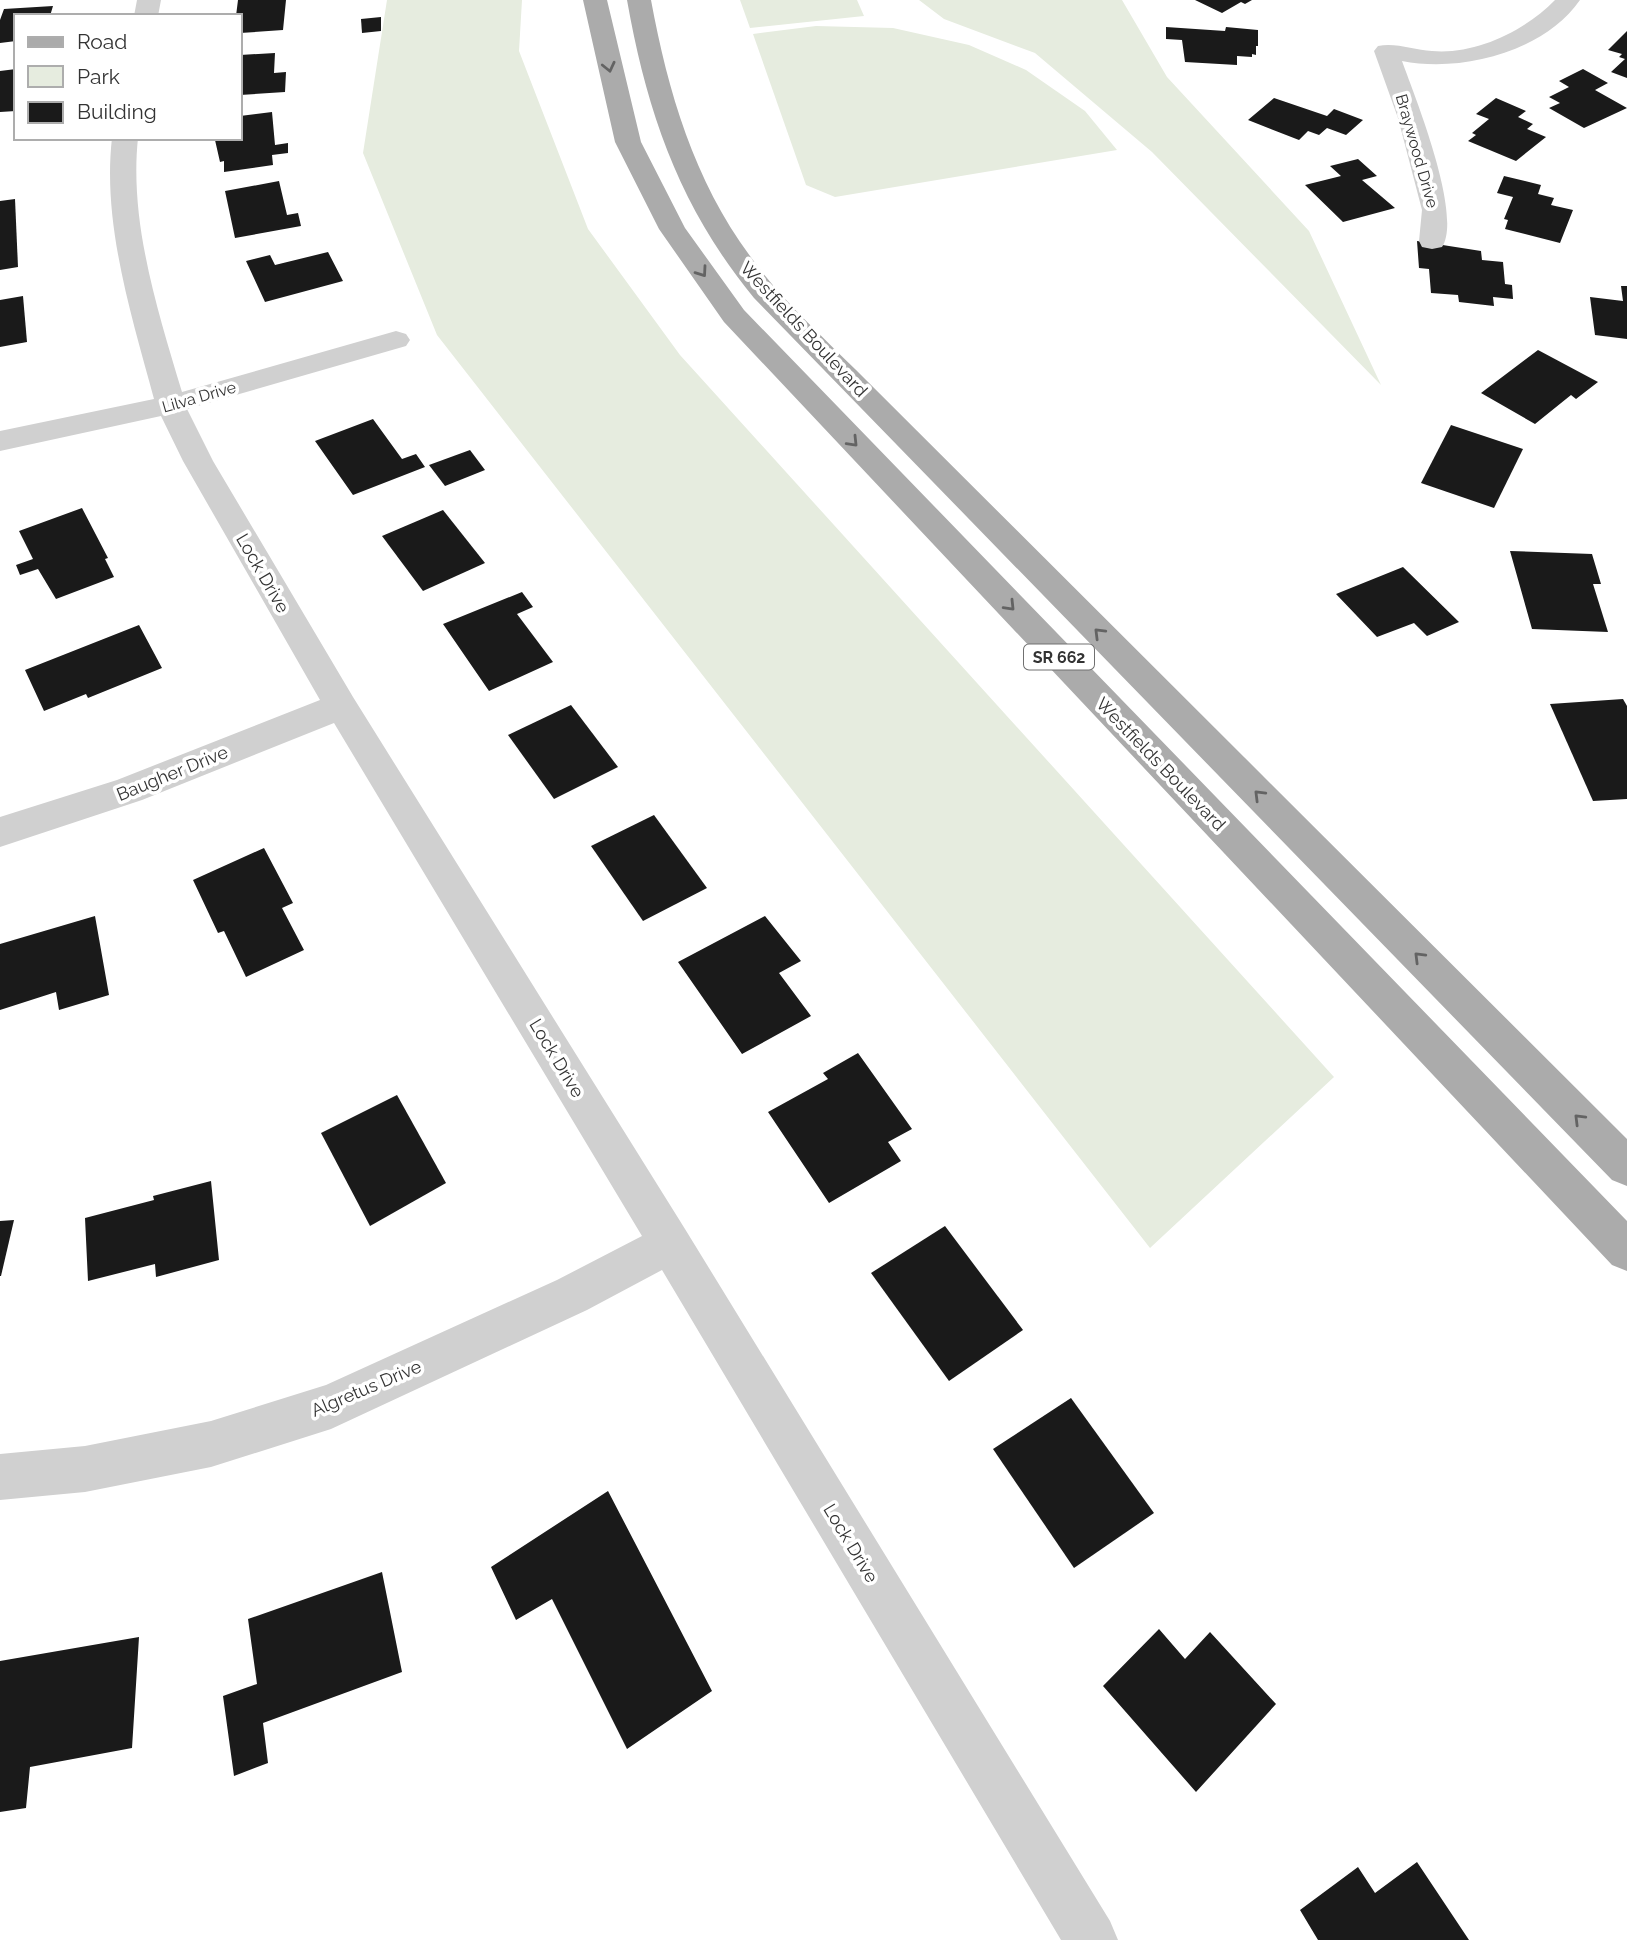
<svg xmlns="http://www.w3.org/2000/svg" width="1627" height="1940" font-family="Raleway,sans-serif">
	<rect width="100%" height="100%" fill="#fff"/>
	<g fill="#e6ecdf">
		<path d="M387,0H522L519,51L588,229L680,355L1334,1077L1150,1248L437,335L363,153Z"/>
		<path d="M740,0H857L864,16L750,28Z"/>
		<path d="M919,0H1122L1167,77L1309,231L1381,385L1152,152L1035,53L944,19Z"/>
		<path d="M816,26L893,28L969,45L1026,70L1085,111L1117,150L835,197L806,185L753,34Z"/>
	</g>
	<g fill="#1a1a1a">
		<path d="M238,0H286L283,30L240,33V16H236Z"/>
		<path d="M1195,0H1252L1245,4L1241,2L1222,13Z"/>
		<path d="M53,6L50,16H16V41L0,43V20L4,9Z"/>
		<path d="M381,17V31L362,33L361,19Z"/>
		<path d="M1166,27L1225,31L1226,27L1258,30V46H1256V55L1252,54V57L1237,56V65L1185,62L1182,40L1166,39Z"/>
		<path d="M1627,31V78L1611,72L1625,59L1619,57L1622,54L1608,50Z"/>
		<path d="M275,53L274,73L286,72L285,92L240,95V55Z"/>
		<path d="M16,69V111L0,112V71Z"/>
		<path d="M1583,69L1608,83L1595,90L1627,108L1584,128L1549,108L1560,103L1549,97L1569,87L1559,81Z"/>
		<path d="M1274,98L1327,116L1334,109L1363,120L1346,135L1327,128L1319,135L1308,131L1299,140L1248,120Z"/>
		<path d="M1496,98L1526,111L1518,117L1533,124L1527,129L1546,137L1516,161L1468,141L1476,135L1472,133L1489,119L1476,114Z"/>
		<path d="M272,112L275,145L288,143V153L272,155L273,165L224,172V161L220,162L215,140L240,138V116Z"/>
		<path d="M1358,159L1377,176L1362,180L1395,208L1343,222L1305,185L1341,176L1330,166Z"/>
		<path d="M1504,176L1541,185L1538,194L1554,198L1551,205L1573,210L1560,243L1505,229L1508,220L1504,219L1513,197L1497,193Z"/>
		<path d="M279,181L287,215L298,213L301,226L235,238L225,191Z"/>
		<path d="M15,199L18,267L0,270V201Z"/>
		<path d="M1417,241L1481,251L1482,260L1503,262L1505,284L1512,285L1513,299L1493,297L1494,306L1459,302L1458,295L1431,293L1429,269L1419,268Z"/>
		<path d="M328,252L343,281L265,302L246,261L270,255L275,265Z"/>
		<path d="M1621,286H1627V339L1595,335L1590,297L1623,301Z"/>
		<path d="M23,296L27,342L0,347V300Z"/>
		<path d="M1538,350L1598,382L1576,399L1571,395L1535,424L1481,393Z"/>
		<path d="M373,419L402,459L416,454L425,467L353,495L315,441Z"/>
		<path d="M1451,425L1523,449L1494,508L1421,483Z"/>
		<path d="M470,450L485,470L445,486L429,465Z"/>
		<path d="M82,508L108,558L105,559L114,577L56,599L38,569L20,575L16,565L33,559L19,531Z"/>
		<path d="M443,510L485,563L423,591L382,536Z"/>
		<path d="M1510,551L1592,554L1601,584H1593L1608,632L1532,629Z"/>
		<path d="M1403,567L1459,622L1427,636L1414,623L1377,637L1336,594Z"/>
		<path d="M522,592L533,607L517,614L553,662L489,691L443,624Z"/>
		<path d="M139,625L162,668L88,698L86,694L44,711L25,670Z"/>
		<path d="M1623,699L1627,706V799L1593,801L1550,704Z"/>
		<path d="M571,705L618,767L554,799L508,735Z"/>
		<path d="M654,815L707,888L643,921L591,846Z"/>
		<path d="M264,848L293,903L282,908L304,950L246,977L224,931L218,933L193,880Z"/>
		<path d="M95,916L109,995L59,1010L56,992L0,1010V944Z"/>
		<path d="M765,916L801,961L779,973L811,1016L742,1054L678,962Z"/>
		<path d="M858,1053L912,1129L888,1142L901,1161L829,1203L768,1112L828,1079L823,1073Z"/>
		<path d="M397,1095L446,1183L370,1226L321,1133Z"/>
		<path d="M211,1181L219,1260L156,1277L155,1264L88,1281L85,1218L154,1200L153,1196Z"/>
		<path d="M14,1220L1,1276H0V1221Z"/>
		<path d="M945,1226L1023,1330L949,1381L871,1273Z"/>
		<path d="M1071,1398L1154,1513L1074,1568L993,1449Z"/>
		<path d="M608,1491L712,1691L627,1749L552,1599L516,1620L491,1567Z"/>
		<path d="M382,1572L402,1672L263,1723L268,1763L234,1776L223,1696L257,1684L248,1619Z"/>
		<path d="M1159,1629L1185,1659L1210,1632L1276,1704L1196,1792L1103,1686Z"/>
		<path d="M139,1637L132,1748L30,1767L26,1808L0,1812V1661Z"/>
		<path d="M1417,1862L1469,1940H1318L1300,1910L1358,1867L1375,1893Z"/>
	</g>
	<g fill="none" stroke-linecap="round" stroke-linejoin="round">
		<g fill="#d0d0d0" fill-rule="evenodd">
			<path d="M137,0H161L158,16H134Z"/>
			<path d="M1555,0H1580C1544,52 1461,73 1402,61C1415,97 1463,215 1442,247L1432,249L1422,247L1419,241L1422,210L1398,118L1374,51L1378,46C1395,42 1414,50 1432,51C1475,55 1525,31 1555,0Z"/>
			<path d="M112,138H138C129,222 158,312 182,392L396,331L406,334L410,340L406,346L187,409L213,461L353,697L685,1229L1110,1921L1118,1940H1061L662,1270L587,1310L331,1429L211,1467L85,1492L0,1500V1454L85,1446L211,1421L326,1385L557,1280L642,1236L334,723L142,800L0,847V817L117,780L320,700L183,461L161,416L0,451V431L154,399C132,317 102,224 112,138Z"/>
		</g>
		<g fill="#ababab" fill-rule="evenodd">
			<path d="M583,0H607L641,142L685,228L744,310L1627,1221V1271L1612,1265L724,322L659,229L615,142Z"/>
			<path d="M627,0H651C668,92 694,180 750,256C780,298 819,333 855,369L1627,1139V1186L1612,1180L754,298C680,208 647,113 627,0Z"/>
		</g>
	</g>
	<defs><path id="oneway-chevron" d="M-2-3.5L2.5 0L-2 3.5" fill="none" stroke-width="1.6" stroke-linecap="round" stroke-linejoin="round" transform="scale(1.75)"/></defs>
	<g stroke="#636363">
		<use href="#oneway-chevron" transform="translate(609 67) rotate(77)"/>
		<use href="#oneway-chevron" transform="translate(702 272) rotate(55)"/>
		<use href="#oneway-chevron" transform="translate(853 442) rotate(46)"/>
		<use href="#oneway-chevron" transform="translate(1010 606) rotate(46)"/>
		<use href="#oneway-chevron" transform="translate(1099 633) rotate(-135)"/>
		<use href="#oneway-chevron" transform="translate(1259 795) rotate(-135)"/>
		<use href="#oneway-chevron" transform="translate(1419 957) rotate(-135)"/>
		<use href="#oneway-chevron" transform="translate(1579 1119) rotate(-135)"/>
	</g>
	<g text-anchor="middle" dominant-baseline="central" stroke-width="7" stroke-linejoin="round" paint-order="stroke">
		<g font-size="16" fill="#333" stroke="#fff">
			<text transform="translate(1417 151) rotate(74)">Braywood Drive</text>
			<text transform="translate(199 397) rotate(-16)">Lilva Drive</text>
		</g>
		<rect fill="#fff" stroke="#707070" stroke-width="2" x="1024" y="644.5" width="70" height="25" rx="5"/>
		<g font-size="16" font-weight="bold" fill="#333">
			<text x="1059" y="657">SR 662</text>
		</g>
		<g font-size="18" fill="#333" stroke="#fff">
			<text transform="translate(804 329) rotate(47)">Westfields Boulevard</text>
			<text transform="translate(263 573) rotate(60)">Lock Drive</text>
			<text transform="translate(1161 764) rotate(46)">Westfields Boulevard</text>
			<text transform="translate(172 773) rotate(-22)">Baugher Drive</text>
			<text transform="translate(557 1058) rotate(59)">Lock Drive</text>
			<text transform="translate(366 1388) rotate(-23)">Algretus Drive</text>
			<text transform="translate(851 1543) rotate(59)">Lock Drive</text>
		</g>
	</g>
	<rect x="14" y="14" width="228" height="126" fill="#ffffff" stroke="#adadad" stroke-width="2"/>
	<rect x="28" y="37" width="35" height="10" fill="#ababab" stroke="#adadad" stroke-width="2"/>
	<text x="77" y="49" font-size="21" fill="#333333">Road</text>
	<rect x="28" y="66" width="35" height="21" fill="#e6ecdf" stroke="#adadad" stroke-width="2"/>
	<text x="77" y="84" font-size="21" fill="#333333">Park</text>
	<rect x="28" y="102" width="35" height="21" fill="#1a1a1a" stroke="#adadad" stroke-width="2"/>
	<text x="77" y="119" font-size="21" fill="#333333">Building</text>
</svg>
